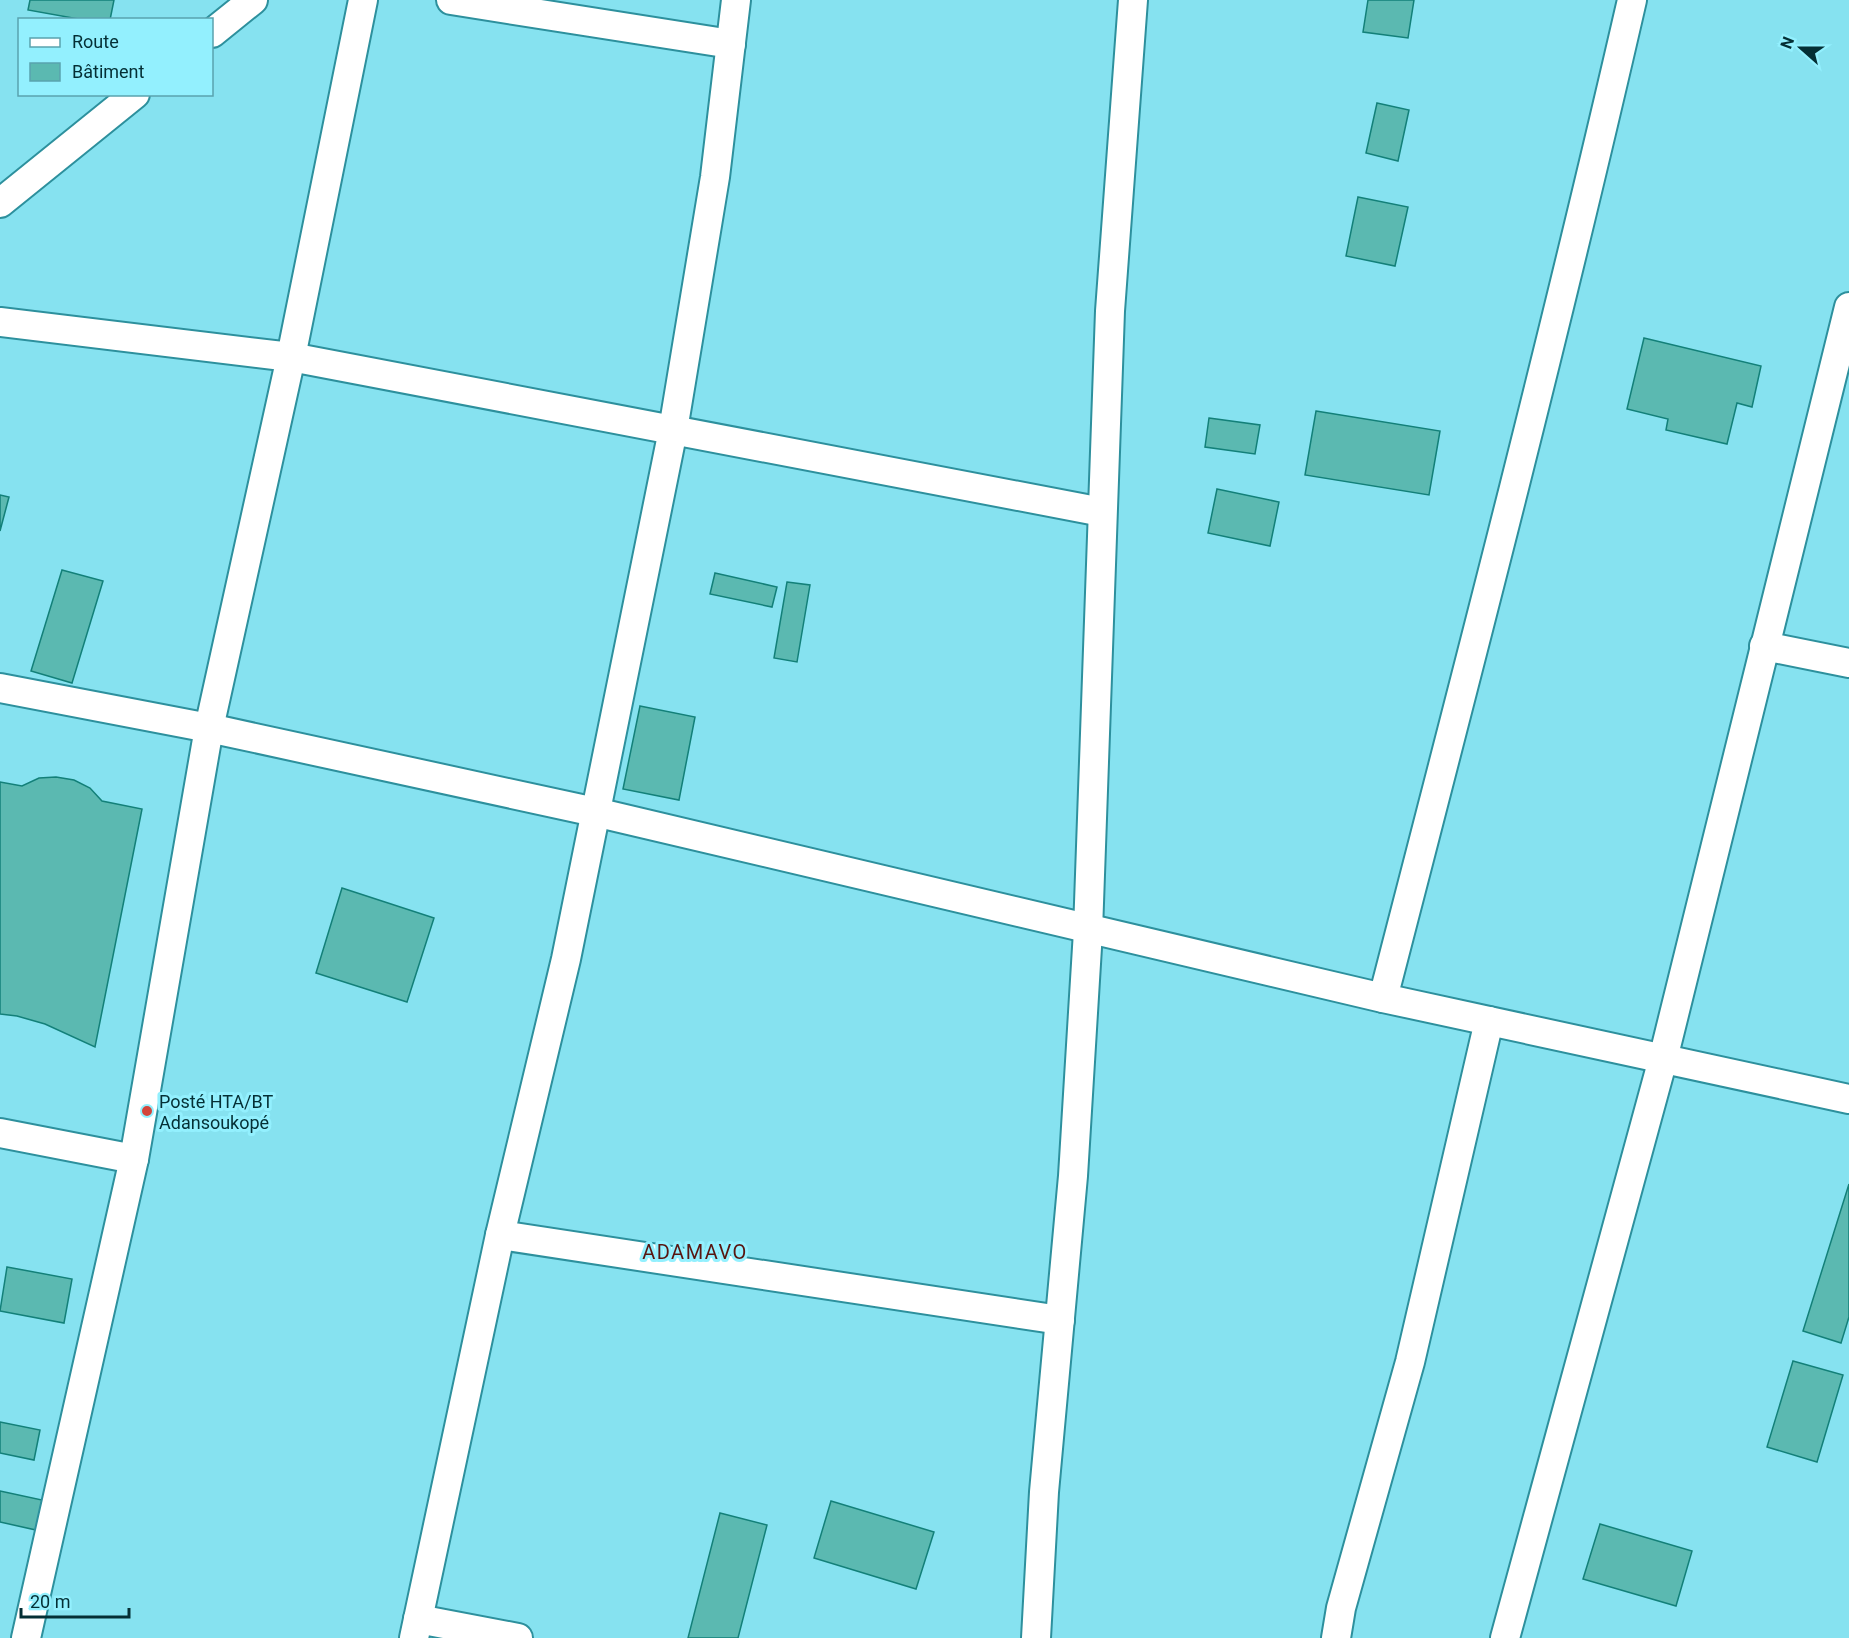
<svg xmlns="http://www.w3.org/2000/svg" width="1849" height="1638" font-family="Roboto,sans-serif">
	<rect width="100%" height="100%" fill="#86e2f0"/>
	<g fill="#5bb9b1" stroke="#138079" stroke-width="1.5">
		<path d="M30,0H114L110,20H84L28,10Z"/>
		<path d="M1368,0H1414L1408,38L1363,32Z"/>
		<path d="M1377,103L1409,110L1398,161L1366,153Z"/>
		<path d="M1358,197L1408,207L1395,266L1346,256Z"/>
		<path d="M1644,338L1761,366L1752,407L1737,403L1727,444L1666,430L1668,419L1627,409Z"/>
		<path d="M1316,411L1440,431L1429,495L1305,475Z"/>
		<path d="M1209,418L1260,425L1255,454L1205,447Z"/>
		<path d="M1217,489L1279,502L1270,546L1208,533Z"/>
		<path d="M0,495L9,497L0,531Z"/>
		<path d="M62,570L103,581L72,683L31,671Z"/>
		<path d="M715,573L777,587L772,607L710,594Z"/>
		<path d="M787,582L810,585L797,662L774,658Z"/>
		<path d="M640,706L695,717L679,800L623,789Z"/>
		<path d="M56,777L74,780L90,788L102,801L142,809L95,1047L45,1024L17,1016L0,1014V782L22,786L39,778Z"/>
		<path d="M342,888L434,918L407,1002L316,973Z"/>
		<path d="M1849,1184V1317L1841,1343L1803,1331Z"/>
		<path d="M7,1267L72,1279L64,1323L0,1311Z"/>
		<path d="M1793,1361L1843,1375L1817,1462L1767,1447Z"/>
		<path d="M0,1422L40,1430L34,1460L0,1453Z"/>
		<path d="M0,1491L42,1500L36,1530L0,1522Z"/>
		<path d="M831,1501L934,1532L916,1589L814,1558Z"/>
		<path d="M720,1513L767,1525L738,1638H688Z"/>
		<path d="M1600,1524L1692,1551L1676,1606L1583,1579Z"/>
	</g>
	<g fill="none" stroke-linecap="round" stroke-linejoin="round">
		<defs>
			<g id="street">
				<path d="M451,0L731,44"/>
				<path d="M212,33L253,0"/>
				<path d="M0,203L135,94"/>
				<path d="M0,322L291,357L1102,512"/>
				<path d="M1764,646L1849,663"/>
				<path d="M0,688L209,728L595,812L1383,998L1849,1099"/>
				<path d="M1383,998C1469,666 1555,335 1632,0"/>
				<path d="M0,1133L134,1159"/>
				<path d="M500,1235L1060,1320"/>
				<path d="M418,1619L518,1638"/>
				<path d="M26,1638L134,1159L209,728L291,357L363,0"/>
				<path d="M414,1638L500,1235L566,959L673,430L715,177L736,0"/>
				<path d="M1036,1638L1044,1492L1073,1176L1088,931L1110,311L1133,0"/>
				<path d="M1336,1638L1341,1608L1410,1362L1489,1021"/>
				<path d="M1505,1638L1663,1059L1849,307"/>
			</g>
		</defs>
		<use href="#street" stroke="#2d909d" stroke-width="32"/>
		<use href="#street" stroke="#fff" stroke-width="28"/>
	</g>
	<circle fill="#d3453b" stroke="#93f0fe" stroke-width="2" cx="147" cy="1111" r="6"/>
	<g text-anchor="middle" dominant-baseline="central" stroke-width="6" stroke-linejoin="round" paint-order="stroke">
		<g font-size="18" fill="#042f35" stroke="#93f0fe" text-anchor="start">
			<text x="159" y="1101">Posté HTA/BT<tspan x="159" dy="21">Adansoukopé</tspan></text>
		</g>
		<g font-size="20" letter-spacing="1.5" fill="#591510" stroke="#93f0fe">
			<text x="695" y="1252">ADAMAVO</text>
		</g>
	</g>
	<rect x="18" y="18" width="195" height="78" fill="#93f0fe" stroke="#5aa3ae" stroke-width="1.5"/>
	<rect x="30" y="38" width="30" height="9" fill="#ffffff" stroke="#5aa3ae" stroke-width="1.5"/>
	<text x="72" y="48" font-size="18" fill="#042f35">Route</text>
	<rect x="30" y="63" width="30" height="18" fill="#5bb9b1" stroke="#5aa3ae" stroke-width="1.5"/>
	<text x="72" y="78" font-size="18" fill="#042f35">Bâtiment</text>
	<g transform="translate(1801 48) rotate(291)" stroke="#93f0fe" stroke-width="4.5" paint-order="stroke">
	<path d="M0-4.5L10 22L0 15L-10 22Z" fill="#042f35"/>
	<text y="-9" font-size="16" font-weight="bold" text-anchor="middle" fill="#042f35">N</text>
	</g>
	<path d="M21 1608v9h108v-9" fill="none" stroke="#042f35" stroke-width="3"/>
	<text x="30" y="1608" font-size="18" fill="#042f35" stroke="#93f0fe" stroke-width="4.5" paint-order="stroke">20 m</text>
</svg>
